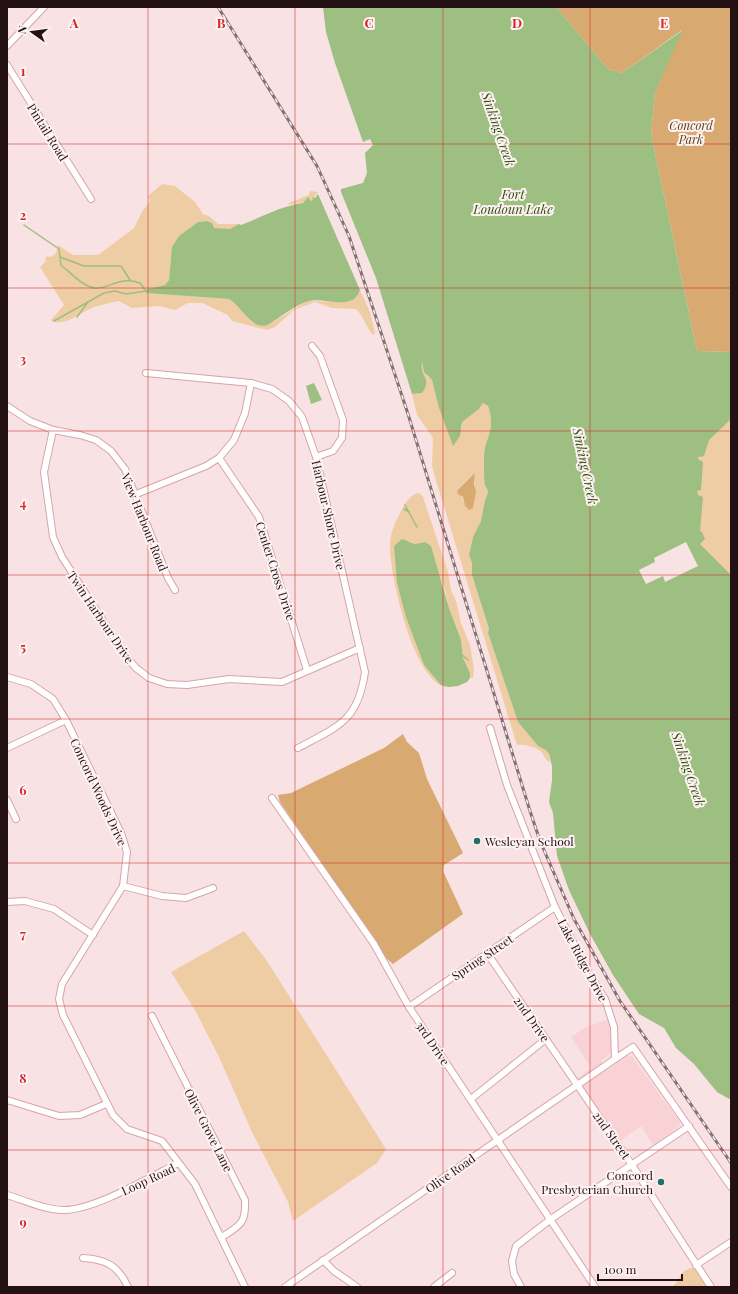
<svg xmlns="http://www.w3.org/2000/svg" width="738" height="1294" font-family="'Playfair Display',serif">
	<rect width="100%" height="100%" fill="#f9e2e4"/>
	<path fill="#f9d2d6" d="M610,1019L613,1044L610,1054L601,1061L606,1070L627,1056H632L681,1124L654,1146L641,1126L616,1144L572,1083L591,1068L571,1037L586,1027Z"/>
	<g fill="#efcda4" fill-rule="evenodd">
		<path d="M162,184L175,186L195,202L203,214L209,216L218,224H239L230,229L213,228L212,223L207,221L198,222L179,236L171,257L169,280L165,285L147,289V293L229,299L237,304L251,322L268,325L307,301L345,302L359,293L360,290L370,312L375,333L373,335C366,327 364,317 356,309L332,308L315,302L294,310L275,327L267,330L232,321L228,315L202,303H188L175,310L159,306L132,308L119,301C109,303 98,305 88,310C75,316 68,324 53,322L51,320L64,305L40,267L46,261L45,259L47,256L51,257L56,253L58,245L73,255H98L134,228L142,212L150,201L148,196Z"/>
		<path d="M310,191L318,192L311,201L288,205L289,203L309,195Z"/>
		<path d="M421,362L427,376L432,380L438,406L462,429V422L479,409L483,403L488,406C497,432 483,438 484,460C484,464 484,482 485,485C486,488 488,489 488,493L485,500L481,521L473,537L469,555L472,563V575L489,630L488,633L518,722L538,746L546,750L549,754L550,762C544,760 544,753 539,750C532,746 525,744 517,745L434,474L432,465L433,438L417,415L412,394L422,393C432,379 420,376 421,362ZM475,474C473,490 479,495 467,509L461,495L466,483Z"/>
		<path d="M731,413V582L696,542V455Z"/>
		<path d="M417,493L421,494L423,497L448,572L451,590L456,601L461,623L470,645L474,669L473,678H470V673L463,658L461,640L449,608L444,586L425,542L415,544L409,541L397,576V583L424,665C434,673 436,684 449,687C415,689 390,576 390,548C389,535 395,523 401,511C405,504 409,496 417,493Z"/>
		<path d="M244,931L267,961L386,1149L377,1163L293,1221L288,1202L252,1132L219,1057L196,1012L171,972Z"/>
		<path d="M691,1268H696L709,1287H673L684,1271Z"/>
	</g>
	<g fill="#d8a970">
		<path d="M556,7H731V352L697,351L651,134L655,92L682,30L622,73L608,69Z"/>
		<path d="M475,473L474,484L476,492L473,508L469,510L465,506L463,497L458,494L457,491Z"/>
		<path d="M403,734L407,742L419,753L427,779L463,853L444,865L443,871L463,914L393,964L387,959L280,802L278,795L291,793L384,748Z"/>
	</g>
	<g fill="#9dbf81">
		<path d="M323,7H556L608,69L622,73L683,30L655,92L651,134L697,351L731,352V419L709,440L704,456L698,457V459L703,462L701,490L697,491L698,495L703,497L700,531L702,532L705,539L700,544L731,575V1100L717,1092L694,1064L676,1048L664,1028L639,1014L613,975L590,934L569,890L557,856L553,813L549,802L552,780V766L549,754L546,750L538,746L518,722L488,633L489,629L472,575V563L469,555L473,537L481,521L485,500L488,493C488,489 486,488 485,485C484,482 484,464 484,460C483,438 497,432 488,406L483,403L479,409L462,422L460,436L453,446L438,405L432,380L424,372L422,362C419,376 433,379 422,393L412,394L376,278L341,192V189L363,183L367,173L365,153L373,145L370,139L363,142L335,63L326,32Z"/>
		<path d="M318,194L360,290C353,312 324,297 309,301C297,304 279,318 268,325C250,330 243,307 229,299L146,293L147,289L165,285L169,280L172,247L179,236L198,222L207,221L212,223L214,228L230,229L239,224L241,225C262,217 281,206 303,203L308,197L311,201L313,199L312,197L315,198Z"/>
		<path d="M314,383L322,400L311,404L306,386Z"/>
		<path d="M402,539L415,544L425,542L431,546L449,608L461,640L463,658L470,673V678L467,682L458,686L449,687L441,685L424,665L406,617L397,583L394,546Z"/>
	</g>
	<path fill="#f9e2e4" d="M686,542L698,566L665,582L663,576L646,584L639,570L655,562L654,558Z"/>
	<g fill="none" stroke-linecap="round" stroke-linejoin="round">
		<g stroke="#9dbf81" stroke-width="1.5">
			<path d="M24,225L59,249L61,265C71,273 81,285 94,288C109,290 119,275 140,283L146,291"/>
			<path d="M60,257L84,266H121L130,280"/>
			<path d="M77,317L88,302"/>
			<path d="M54,321L104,293L115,291L126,294L146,291"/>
			<path d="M405,505L417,527"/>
			<path d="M404,509L409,512"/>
			<path d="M462,655L468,660"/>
		</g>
		<defs>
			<g id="minor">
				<path d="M7,46L44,7"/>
				<path d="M7,65L91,199"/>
				<path d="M312,346L320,356L343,420L342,438L333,451L316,457"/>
				<path d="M146,373L251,383L272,389L289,401L302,417L316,457L365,672C358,721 339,726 298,748"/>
				<path d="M7,406L30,421L53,430L80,435L96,440L111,451L125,469L168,578L175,590"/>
				<path d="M53,430L44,472L53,537L62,557L125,655L136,668L149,678L167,684L187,685L229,679L282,682L360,648"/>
				<path d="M219,458L259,517L307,670"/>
				<path d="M134,495L206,466L219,458L234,440L245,413L251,383"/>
				<path d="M7,677L31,684L53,699L66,720L121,833L127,852L123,886L62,984L59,999L63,1015L113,1115L127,1129L162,1141L195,1184L245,1287"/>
				<path d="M490,728L507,785L555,907L590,975L605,999L614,1027L615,1059L633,1047L731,1187"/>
				<path d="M7,748L66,720"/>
				<path d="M272,798L374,944L409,1007L595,1287"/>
				<path d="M7,800L16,819"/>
				<path d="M123,886L162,896L186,898L213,888"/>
				<path d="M7,902L25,901L54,909L93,935"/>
				<path d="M487,953L632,1165L711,1287"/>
				<path d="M409,1007L555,907"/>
				<path d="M152,1016L245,1200C246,1223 241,1225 222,1237"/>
				<path d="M471,1099L546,1039"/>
				<path d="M7,1100L59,1116L80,1115L106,1104"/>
				<path d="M7,1195C24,1200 45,1210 63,1210C93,1211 150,1177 178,1163"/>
				<path d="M83,1258C105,1259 118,1265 128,1287"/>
				<path d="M323,1260L334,1271L357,1287"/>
				<path d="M696,1265L731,1242"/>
				<path d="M285,1287L615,1059"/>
				<path d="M434,1287L452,1273"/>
				<path d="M521,1287L514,1274L512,1261L516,1246L551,1219L689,1126"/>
			</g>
		</defs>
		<use href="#minor" stroke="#d9a3a9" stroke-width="8"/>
		<use href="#minor" stroke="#fff" stroke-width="6"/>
		<defs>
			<path id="rail" d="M218,7L317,166L349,236L408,414L530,811L540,841L574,919L620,1001L731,1163"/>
		</defs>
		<use href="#rail" stroke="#857072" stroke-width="3"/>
		<use href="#rail" stroke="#fef2f3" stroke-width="1.5" stroke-dasharray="4.5" stroke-linecap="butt"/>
	</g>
	<path fill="none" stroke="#d62828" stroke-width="1" stroke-opacity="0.55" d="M148,7V1287M295,7V1287M443,7V1287M590,7V1287M7,144H731M7,288H731M7,431H731M7,575H731M7,719H731M7,863H731M7,1006H731M7,1150H731"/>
	<g fill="#236e6b" stroke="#fef2f3" stroke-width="1.5">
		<circle cx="477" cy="841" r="4"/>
		<circle cx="661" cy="1182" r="4"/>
	</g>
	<g text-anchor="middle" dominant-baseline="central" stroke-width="4" stroke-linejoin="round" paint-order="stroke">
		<g font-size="12" font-style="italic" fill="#604114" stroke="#fef2f3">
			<text x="691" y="125">Concord<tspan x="691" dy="14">Park</tspan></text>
		</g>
		<g font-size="12" fill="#241114" stroke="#fef2f3">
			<text transform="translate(48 132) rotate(58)">Pintail Road</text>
			<text transform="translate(329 515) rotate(77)">Harbour Shore Drive</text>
			<text transform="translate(145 522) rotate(68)">View Harbour Road</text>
			<text transform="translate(276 571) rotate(72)">Center Cross Drive</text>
			<text transform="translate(101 617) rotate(56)">Twin Harbour Drive</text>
			<text transform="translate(99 792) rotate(65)">Concord Woods Drive</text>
			<text transform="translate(482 957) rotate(-34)">Spring Street</text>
			<text transform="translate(583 960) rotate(62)">Lake Ridge Drive</text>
			<text transform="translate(532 1019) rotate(55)">2nd Drive</text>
			<text transform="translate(433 1043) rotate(56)">3rd Drive</text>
			<text transform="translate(209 1130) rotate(63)">Olive Grove Lane</text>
			<text transform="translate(612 1135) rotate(55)">2nd Street</text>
			<text transform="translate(450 1173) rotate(-35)">Olive Road</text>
			<text transform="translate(148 1179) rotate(-25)">Loop Road</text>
		</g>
		<g font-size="12" fill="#241114" stroke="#fef2f3" text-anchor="start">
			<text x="485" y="841">Wesleyan School</text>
			<text x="653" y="1175" text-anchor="end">Concord<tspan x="653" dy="14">Presbyterian Church</tspan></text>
		</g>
		<g font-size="13" font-style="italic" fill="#32500e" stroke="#fef2f3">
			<text transform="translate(499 129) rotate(71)">Sinking Creek</text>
			<text x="513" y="193">Fort<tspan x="513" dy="15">Loudoun Lake</tspan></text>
			<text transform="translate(586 466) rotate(78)">Sinking Creek</text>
			<text transform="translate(689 769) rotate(71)">Sinking Creek</text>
		</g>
	</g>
	<g font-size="13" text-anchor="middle" font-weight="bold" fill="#d62828" stroke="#fef2f3" stroke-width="4" stroke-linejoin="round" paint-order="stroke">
		<text x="74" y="28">A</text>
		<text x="221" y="28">B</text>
		<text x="369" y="28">C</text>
		<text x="517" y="28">D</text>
		<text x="664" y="28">E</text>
		<text x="23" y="76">1</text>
		<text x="23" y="220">2</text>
		<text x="23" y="364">3</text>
		<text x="23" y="508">4</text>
		<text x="23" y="652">5</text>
		<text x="23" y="795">6</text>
		<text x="23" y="939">7</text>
		<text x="23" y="1083">8</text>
		<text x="23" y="1227">9</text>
	</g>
	<rect width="738" height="1294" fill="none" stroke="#241114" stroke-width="16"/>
	<g transform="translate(32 32) rotate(284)" stroke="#fef2f3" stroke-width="3" paint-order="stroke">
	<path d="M0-3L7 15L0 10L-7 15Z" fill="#241114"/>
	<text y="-6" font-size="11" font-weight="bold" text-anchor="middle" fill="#241114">N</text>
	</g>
	<path d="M598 1274v6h84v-6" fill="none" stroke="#241114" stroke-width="2"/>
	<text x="604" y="1274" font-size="12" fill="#241114" stroke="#fef2f3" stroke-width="3" paint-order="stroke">100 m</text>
</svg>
